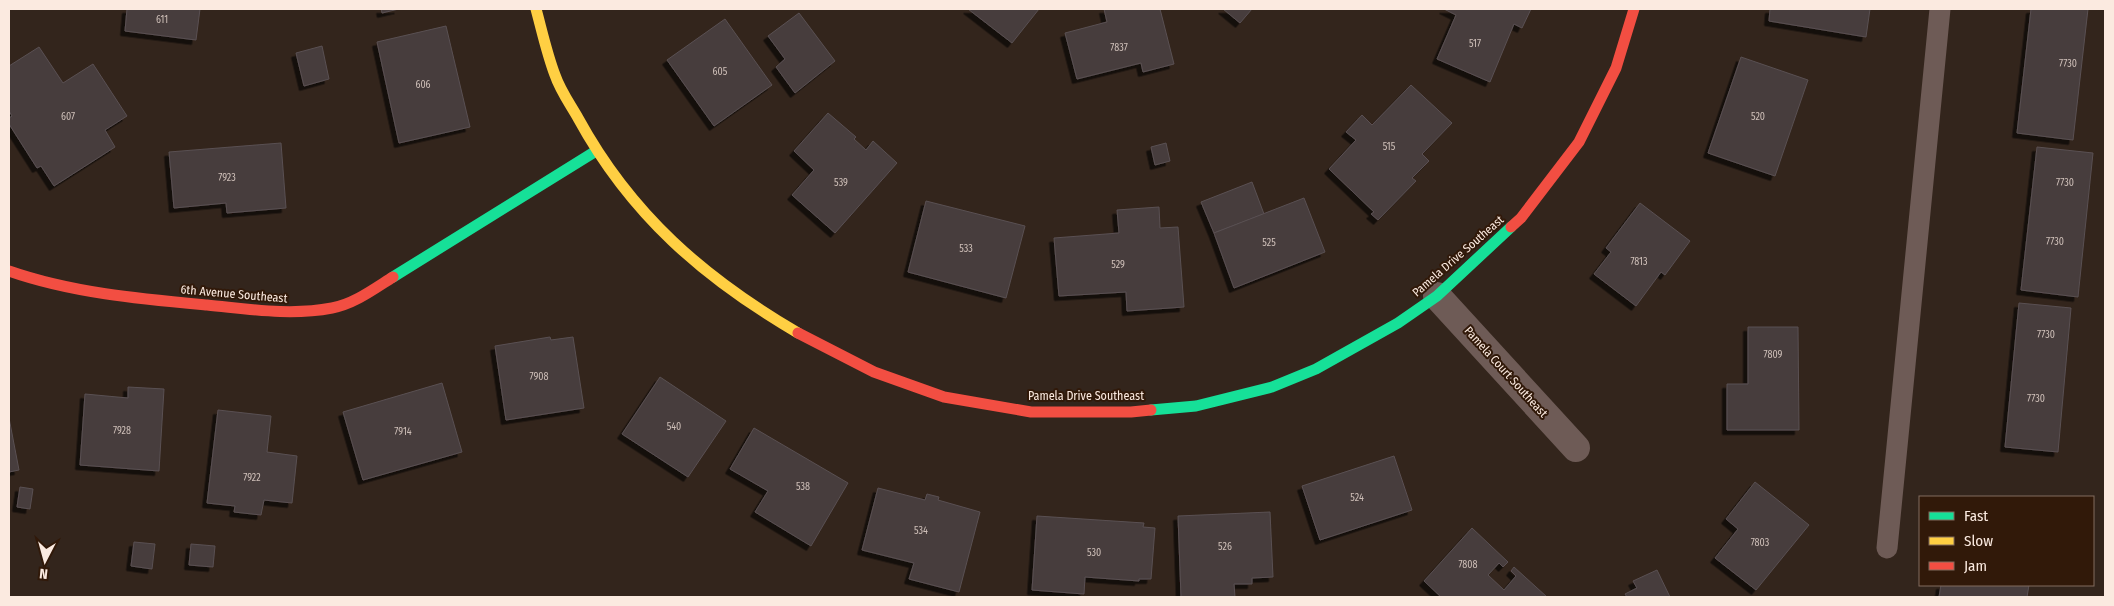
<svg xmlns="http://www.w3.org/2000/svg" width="2114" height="606" font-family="'Fira Sans Condensed',sans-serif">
	<defs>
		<filter id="shadow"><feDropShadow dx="-4.5" dy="4.5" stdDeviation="0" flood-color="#0009"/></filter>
	</defs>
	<rect width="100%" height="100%" fill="#33251c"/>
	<g fill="#463d3e" stroke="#5a5052" filter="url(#shadow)">
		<path d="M127,9H200L196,40L125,31Z"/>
		<path d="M381,9H399L382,13Z"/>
		<path d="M968,9H1039L1012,43Z"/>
		<path d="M1104,9H1160L1174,64L1143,72L1141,63L1077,79L1065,33L1107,22Z"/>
		<path d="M1223,9H1252L1240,23Z"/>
		<path d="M1444,9H1531L1522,28L1514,24L1490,82L1437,59L1456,15Z"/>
		<path d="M1770,9H1870L1866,37L1769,21Z"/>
		<path d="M2031,9H2088L2073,140L2017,133Z"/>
		<path d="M799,13L835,61L795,93L776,67L785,59L768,36Z"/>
		<path d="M725,19L772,85L714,126L667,60Z"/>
		<path d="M446,26L470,127L399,143L377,42Z"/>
		<path d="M322,46L329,79L304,86L296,53Z"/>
		<path d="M39,47L63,83L93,64L127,116L105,130L115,147L54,186L41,166L37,168L9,124V118L12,116L9,111V66Z"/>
		<path d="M1741,57L1808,80L1775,176L1708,153Z"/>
		<path d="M1411,85L1452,123L1422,154L1429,161L1412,178L1416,181L1378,220L1371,214L1374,212L1329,169L1356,140L1346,132L1362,115L1372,125Z"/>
		<path d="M828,113L856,137L854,139L866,150L873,141L897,163L835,233L792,195L814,170L794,151Z"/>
		<path d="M281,143L286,208L227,213L226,203L174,208L169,152Z"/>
		<path d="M1166,143L1170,161L1155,165L1151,147Z"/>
		<path d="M2037,147L2093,153L2078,297L2021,290Z"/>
		<path d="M1252,182L1264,214L1214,233L1201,202Z"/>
		<path d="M1304,198L1325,252L1234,288L1214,233Z"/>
		<path d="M926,201L1025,226L1006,298L908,272Z"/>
		<path d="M1640,203L1690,241L1665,275L1661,272L1636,306L1594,274L1611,252L1606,248Z"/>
		<path d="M1159,207L1160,228L1178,227L1184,307L1127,311L1126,292L1059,296L1054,238L1119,233L1117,210Z"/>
		<path d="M2019,303L2071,308L2058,452L2005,447Z"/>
		<path d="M1748,327H1798L1799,430H1727V384H1748Z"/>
		<path d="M550,337L551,340L573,337L584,408L506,420L495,346Z"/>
		<path d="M660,377L726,421L688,477L622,434Z"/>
		<path d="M442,383L462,452L363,480L343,412Z"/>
		<path d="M128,387L164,389L159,471L80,465L85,394L128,398Z"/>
		<path d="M218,410L271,416L267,452L297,456L292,503L264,500L261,515L234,512L235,506L207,503Z"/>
		<path d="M9,418L19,470L9,472Z"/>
		<path d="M754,428L848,483L811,546L755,512L768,491L730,469Z"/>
		<path d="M1394,456L1412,510L1320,540L1302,486Z"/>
		<path d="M1755,482L1809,525L1756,590L1715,558L1738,529L1726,519Z"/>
		<path d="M20,487L33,489L30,509L17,507Z"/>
		<path d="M878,488L925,500L927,494L939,497L938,500L980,512L959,592L909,579L914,563L862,550Z"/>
		<path d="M1270,512L1273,577L1252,578V584H1234L1235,597H1181L1178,516Z"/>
		<path d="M1037,516L1144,523L1143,527L1155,528L1151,579H1139V581L1085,577L1084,594L1032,590Z"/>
		<path d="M1472,528L1508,562L1503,567L1499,563L1488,575L1504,590L1516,576L1511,571L1514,567L1547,597H1441L1424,581Z"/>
		<path d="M134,542L155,544L152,569L131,566Z"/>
		<path d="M191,544L215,546L213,567L189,565Z"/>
		<path d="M1657,570L1670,597H1627L1625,594L1637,588L1633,581Z"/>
		<path d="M1941,585H2029L2027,597H1939Z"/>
	</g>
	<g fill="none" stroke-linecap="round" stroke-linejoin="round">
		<path stroke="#6e5b56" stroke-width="21" d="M1887,548L1940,9"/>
		<path stroke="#6e5b56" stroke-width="28" d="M1437,296L1576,448"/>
		<g stroke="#16e098" stroke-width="11">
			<path d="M393,277L596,151"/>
			<path d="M1151,410L1196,406L1272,387L1316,369L1398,323L1437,296L1511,227"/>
		</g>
		<path stroke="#ffcf43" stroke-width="11" d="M536,9C542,31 547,54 555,75C560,90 570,104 578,118C631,215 704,278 798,333"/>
		<g stroke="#f24e42" stroke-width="11">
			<path d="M1511,227L1521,218L1579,142L1616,68L1634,9"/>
			<path d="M9,271C72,293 141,299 207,305C249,309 290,316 332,308C354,304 374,289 393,277"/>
			<path d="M798,333L874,372L944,397L1031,412H1131L1151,410"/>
		</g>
	</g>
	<g text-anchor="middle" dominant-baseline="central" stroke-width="4" stroke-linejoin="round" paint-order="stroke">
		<g font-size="10" fill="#cebfb8">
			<text x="162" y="20">611</text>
			<text x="1475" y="44">517</text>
			<text x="1119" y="48">7837</text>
			<text x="2068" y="64">7730</text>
			<text x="720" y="72">605</text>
			<text x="423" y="85">606</text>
			<text x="68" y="117">607</text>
			<text x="1758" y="117">520</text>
			<text x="1389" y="147">515</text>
			<text x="227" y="178">7923</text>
			<text x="841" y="183">539</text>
			<text x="2065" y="183">7730</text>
			<text x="2055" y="242">7730</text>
			<text x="1269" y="243">525</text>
			<text x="966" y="249">533</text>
			<text x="1639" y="262">7813</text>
			<text x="1118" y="265">529</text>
			<text x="2046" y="335">7730</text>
			<text x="1773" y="355">7809</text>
			<text x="539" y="377">7908</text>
			<text x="2036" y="399">7730</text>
			<text x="674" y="427">540</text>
			<text x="122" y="431">7928</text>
			<text x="403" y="432">7914</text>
			<text x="252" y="478">7922</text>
			<text x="803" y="487">538</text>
			<text x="1357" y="498">524</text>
			<text x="921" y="531">534</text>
			<text x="1760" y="543">7803</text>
			<text x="1225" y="547">526</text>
			<text x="1094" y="553">530</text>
			<text x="1468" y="565">7808</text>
		</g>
		<g font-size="12" fill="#fbeae0" stroke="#311909">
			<text transform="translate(1458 256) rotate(-41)">Pamela Drive Southeast</text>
			<text transform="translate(234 294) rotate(5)">6th Avenue Southeast</text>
			<text transform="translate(1506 372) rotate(48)">Pamela Court Southeast</text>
			<text x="1086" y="396">Pamela Drive Southeast</text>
		</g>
	</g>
	<rect width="2114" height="606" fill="none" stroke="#fbeae0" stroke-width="20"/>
	<rect x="1919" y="496" width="175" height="90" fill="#311909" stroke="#826d5f"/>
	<rect x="1929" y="512" width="25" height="8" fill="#16e098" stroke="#826d5f"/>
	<text x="1964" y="521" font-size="15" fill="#fbeae0">Fast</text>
	<rect x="1929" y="537" width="25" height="8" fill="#ffcf43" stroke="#826d5f"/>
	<text x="1964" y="546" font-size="15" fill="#fbeae0">Slow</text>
	<rect x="1929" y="562" width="25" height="8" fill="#f24e42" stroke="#826d5f"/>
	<text x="1964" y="571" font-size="15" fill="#fbeae0">Jam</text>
	<g transform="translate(45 561) rotate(186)" stroke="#311909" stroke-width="4" paint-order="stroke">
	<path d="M0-4L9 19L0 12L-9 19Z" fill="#fbeae0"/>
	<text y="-8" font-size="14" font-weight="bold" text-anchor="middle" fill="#fbeae0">N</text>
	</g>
</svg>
